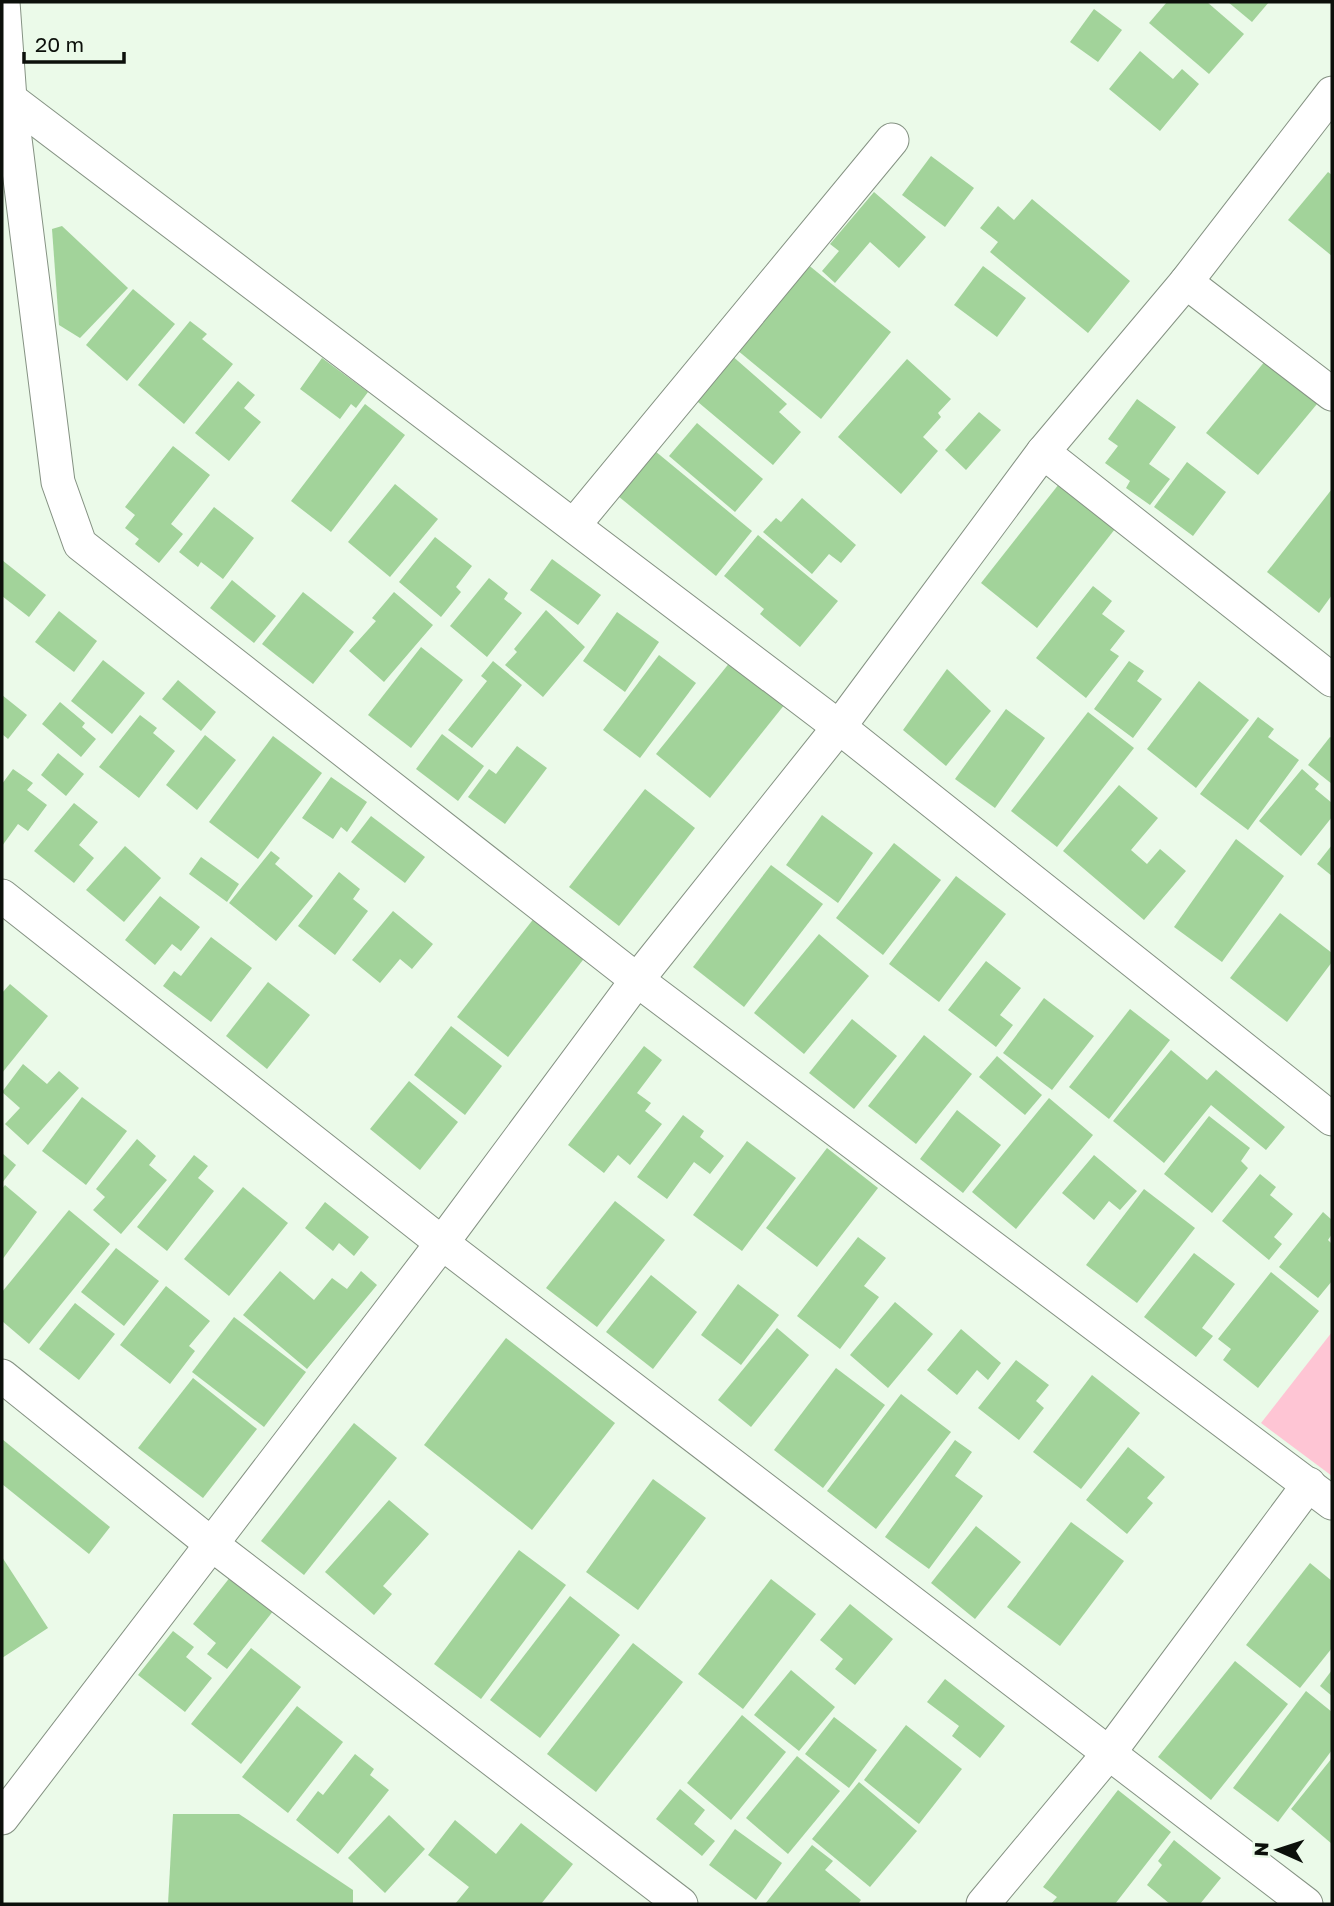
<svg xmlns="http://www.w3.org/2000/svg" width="1334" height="1906" font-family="'Golos Text',sans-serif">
	<rect width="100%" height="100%" fill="#ebfae9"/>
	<path fill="#fec5d4" d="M1332,1332V1476L1261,1423Z"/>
	<g fill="#a2d39a">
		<path d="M1167,2H1207L1244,34L1209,74L1149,23Z"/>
		<path d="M1228,2H1269L1252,22Z"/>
		<path d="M1094,9L1122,30L1098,62L1070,42Z"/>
		<path d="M1140,51L1173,79L1182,69L1199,84L1160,131L1109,89Z"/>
		<path d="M931,156L974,188L945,227L902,195Z"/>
		<path d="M1328,172L1332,175V256L1288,220Z"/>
		<path d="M874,192L926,237L899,268L870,242L835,283L822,271L839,251L830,244Z"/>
		<path d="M1032,199L1130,281L1088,333L990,252L998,242L980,228L998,206L1014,220Z"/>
		<path d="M62,226L128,288L80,338L59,325L52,229Z"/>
		<path d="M801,259L891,332L821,419L731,345Z"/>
		<path d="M983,266L1026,298L997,337L954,305Z"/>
		<path d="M133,289L175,324L127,381L86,345Z"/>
		<path d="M190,321L207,334L202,339L233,364L184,424L138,385Z"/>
		<path d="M730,354L787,404L779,412L801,432L773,465L692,397Z"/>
		<path d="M1270,355L1322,398L1258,475L1206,433Z"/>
		<path d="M322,358L368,392L356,408L351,404L340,419L300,389Z"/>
		<path d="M907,359L951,399L938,413L941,417L923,437L938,451L901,494L838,437Z"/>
		<path d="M238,381L255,395L244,408L261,422L229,461L195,433Z"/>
		<path d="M1137,399L1176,427L1149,464L1170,479L1150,505L1126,488L1130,481L1105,463L1118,446L1108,439Z"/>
		<path d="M365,404L405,435L331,532L291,501Z"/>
		<path d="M979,412L1001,430L966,470L945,450Z"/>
		<path d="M697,423L763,479L735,512L669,456Z"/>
		<path d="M173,446L210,475L171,524L183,534L159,563L135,544L139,539L125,528L135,515L125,507Z"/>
		<path d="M655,451L752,531L716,576L618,496Z"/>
		<path d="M1187,462L1226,492L1193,536L1154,507Z"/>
		<path d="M395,484L438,519L390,577L348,542Z"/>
		<path d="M1059,484L1115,529L1037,628L981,583Z"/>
		<path d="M1332,489V595L1319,613L1267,572Z"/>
		<path d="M802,498L856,545L841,563L829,554L812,574L763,532L776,518L781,522Z"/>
		<path d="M214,507L254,538L223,579L201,562L198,567L179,552Z"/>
		<path d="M758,535L838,601L800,647L760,614L764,609L724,576Z"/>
		<path d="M435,537L472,566L456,587L461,592L441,617L399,582Z"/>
		<path d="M552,559L601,595L578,625L530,590Z"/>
		<path d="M2,560L46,595L29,617L2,596Z"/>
		<path d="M489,578L508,593L504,599L522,613L487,657L450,626Z"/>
		<path d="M232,580L276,616L254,643L210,608Z"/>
		<path d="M1093,586L1112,601L1102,614L1125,631L1110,650L1119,656L1086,698L1036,658Z"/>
		<path d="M303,592L354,632L313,684L262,644Z"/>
		<path d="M394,592L433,625L384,682L349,651L376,621L372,618Z"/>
		<path d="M546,610L585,647L543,697L505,665L517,652L514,649Z"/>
		<path d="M59,611L97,641L74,672L35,642Z"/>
		<path d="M617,612L659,642L625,692L583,661Z"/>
		<path d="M421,647L463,680L411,748L368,715Z"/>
		<path d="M659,655L696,683L640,758L603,730Z"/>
		<path d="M735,656L789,699L710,798L656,754Z"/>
		<path d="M103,660L145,693L112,734L71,701Z"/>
		<path d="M493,661L522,685L472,748L448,730L487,681L481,676Z"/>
		<path d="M1129,661L1144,671L1137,681L1162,699L1133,738L1094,709Z"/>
		<path d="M947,669L991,711L946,766L903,730Z"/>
		<path d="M178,680L216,712L201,731L162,699Z"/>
		<path d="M1199,681L1249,720L1196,788L1147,749Z"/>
		<path d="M2,695L27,715L8,739L2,734Z"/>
		<path d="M60,702L85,723L82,727L96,739L81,757L42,724Z"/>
		<path d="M1006,709L1045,738L995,808L955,779Z"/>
		<path d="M1088,712L1134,748L1057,847L1011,811Z"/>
		<path d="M140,715L157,728L153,733L175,751L139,798L99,767Z"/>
		<path d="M1258,717L1274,729L1268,737L1299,760L1248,830L1200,794Z"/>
		<path d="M442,734L484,766L458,801L416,769Z"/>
		<path d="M205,735L236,760L197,810L166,785Z"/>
		<path d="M273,736L322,773L258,859L209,822Z"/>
		<path d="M1330,737L1332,738V784L1308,765Z"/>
		<path d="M517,746L547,768L505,824L468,797L489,769L496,774Z"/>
		<path d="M58,753L84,774L66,796L41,775Z"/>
		<path d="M13,769L33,783L27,790L47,805L28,831L18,824L2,846V784Z"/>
		<path d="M1302,769L1319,784L1315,789L1332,803V817L1301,856L1259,821Z"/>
		<path d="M331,777L367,802L347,832L341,827L333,839L302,818Z"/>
		<path d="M1119,785L1158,818L1131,850L1147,864L1160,849L1186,871L1144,920L1063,851Z"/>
		<path d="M645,789L695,828L619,926L569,887Z"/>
		<path d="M74,803L98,822L79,845L94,858L74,883L34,851Z"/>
		<path d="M822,815L873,853L838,903L786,865Z"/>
		<path d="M371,816L425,857L405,883L351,842Z"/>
		<path d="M1236,839L1284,876L1222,962L1174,927Z"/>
		<path d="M894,843L941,880L883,955L836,918Z"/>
		<path d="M1332,845V876L1317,864Z"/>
		<path d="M125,846L161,878L124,922L86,890Z"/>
		<path d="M271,851L280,858L275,864L313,896L276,941L229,903Z"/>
		<path d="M201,857L239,884L227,902L189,874Z"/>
		<path d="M771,865L823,904L744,1007L693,967Z"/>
		<path d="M339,872L360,889L353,899L368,911L335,955L298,926Z"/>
		<path d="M956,876L1006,914L939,1002L889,964Z"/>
		<path d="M160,896L200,927L181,951L172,944L155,965L125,940Z"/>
		<path d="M393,911L433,944L412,969L400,959L380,983L352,960Z"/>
		<path d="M1280,913L1332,953V962L1287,1022L1230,978Z"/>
		<path d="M535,917L586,956L508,1057L457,1017Z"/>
		<path d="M819,934L869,976L804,1054L754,1013Z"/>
		<path d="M211,937L252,968L211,1022L163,986L174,971L181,976Z"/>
		<path d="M986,961L1021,988L1000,1015L1013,1025L996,1047L948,1010Z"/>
		<path d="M268,982L310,1015L267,1069L226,1036Z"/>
		<path d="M10,984L48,1016L2,1073V993Z"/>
		<path d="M1044,998L1094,1036L1052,1090L1003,1053Z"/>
		<path d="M1130,1009L1170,1040L1109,1119L1069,1087Z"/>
		<path d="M852,1019L897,1056L854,1109L809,1073Z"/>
		<path d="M451,1026L502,1066L465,1115L414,1075Z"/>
		<path d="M924,1035L972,1074L916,1144L868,1106Z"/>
		<path d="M644,1046L662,1060L637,1093L651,1103L645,1111L662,1124L630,1165L618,1155L604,1173L568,1145Z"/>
		<path d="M1171,1050L1207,1080L1216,1070L1285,1127L1266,1150L1211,1105L1164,1163L1113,1121Z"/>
		<path d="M997,1056L1042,1095L1025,1115L979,1077Z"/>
		<path d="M23,1064L47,1084L59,1071L79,1088L28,1145L5,1124L20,1108L2,1092Z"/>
		<path d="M409,1081L458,1122L420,1170L370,1129Z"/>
		<path d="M82,1097L127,1131L86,1185L42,1151Z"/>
		<path d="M1049,1098L1093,1135L1016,1229L972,1192Z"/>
		<path d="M957,1110L1001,1145L963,1193L920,1159Z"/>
		<path d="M683,1115L704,1131L700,1137L724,1156L710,1174L694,1162L667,1199L637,1177Z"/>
		<path d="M1209,1116L1250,1148L1241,1161L1248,1168L1212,1213L1164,1174Z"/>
		<path d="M137,1139L156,1156L149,1165L167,1180L121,1234L93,1210L105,1197L96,1189Z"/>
		<path d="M747,1141L796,1178L742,1251L693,1215Z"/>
		<path d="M827,1148L878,1188L817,1267L766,1228Z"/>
		<path d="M2,1153L16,1165L2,1183Z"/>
		<path d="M194,1155L208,1166L198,1178L214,1191L167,1251L137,1227Z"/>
		<path d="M1094,1155L1137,1191L1120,1210L1109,1201L1094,1220L1062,1193Z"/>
		<path d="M1260,1174L1276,1187L1270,1195L1293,1214L1274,1237L1282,1244L1269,1260L1222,1221Z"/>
		<path d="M5,1185L37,1212L2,1260V1189Z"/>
		<path d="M243,1187L288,1223L229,1296L184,1259Z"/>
		<path d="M1144,1189L1195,1228L1137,1303L1086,1265Z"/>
		<path d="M615,1201L665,1240L597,1327L546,1288Z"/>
		<path d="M325,1202L369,1237L354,1256L339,1243L333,1251L305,1228Z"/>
		<path d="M69,1210L110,1244L29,1344L2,1321V1292Z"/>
		<path d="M1323,1212L1332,1220V1234L1328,1240L1332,1244V1281L1318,1298L1279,1267Z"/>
		<path d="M858,1237L886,1258L864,1286L879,1297L840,1349L797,1316Z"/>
		<path d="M116,1248L159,1281L124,1326L81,1292Z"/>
		<path d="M1194,1253L1235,1284L1202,1328L1213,1336L1196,1357L1144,1317Z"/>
		<path d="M280,1271L314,1300L332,1278L347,1289L361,1271L377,1285L307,1369L243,1315Z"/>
		<path d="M1271,1272L1319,1311L1258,1388L1223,1360L1231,1349L1218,1339Z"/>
		<path d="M651,1275L697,1312L653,1369L606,1332Z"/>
		<path d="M738,1284L779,1315L741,1365L701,1335Z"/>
		<path d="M166,1286L210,1321L189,1346L195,1351L170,1384L120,1345Z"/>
		<path d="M895,1302L933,1334L888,1388L850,1355Z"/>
		<path d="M75,1303L115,1334L79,1380L39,1349Z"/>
		<path d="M234,1317L306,1372L264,1427L192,1372Z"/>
		<path d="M777,1328L809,1355L751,1427L718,1400Z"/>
		<path d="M961,1329L1001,1363L988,1380L977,1370L957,1395L927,1370Z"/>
		<path d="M506,1338L615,1423L532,1530L424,1445Z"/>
		<path d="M1016,1360L1049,1385L1036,1401L1044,1408L1019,1440L978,1408Z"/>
		<path d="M836,1368L885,1405L823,1488L774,1450Z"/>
		<path d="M1092,1375L1140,1413L1081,1489L1033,1452Z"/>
		<path d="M193,1378L257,1429L203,1498L138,1448Z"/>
		<path d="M901,1394L951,1432L876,1529L827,1491Z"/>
		<path d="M354,1423L397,1458L304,1575L261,1541Z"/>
		<path d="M2,1439L110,1527L89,1554L2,1484Z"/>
		<path d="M955,1440L972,1452L955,1476L983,1496L929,1569L885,1537Z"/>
		<path d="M1128,1447L1165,1477L1147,1498L1153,1503L1127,1534L1086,1500Z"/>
		<path d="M653,1479L706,1518L638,1610L586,1572Z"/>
		<path d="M389,1500L429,1534L383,1586L392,1594L374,1615L325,1572Z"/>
		<path d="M1071,1522L1124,1561L1060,1646L1007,1607Z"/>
		<path d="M976,1526L1021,1562L975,1619L931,1583Z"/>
		<path d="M519,1550L566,1585L481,1699L434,1664Z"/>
		<path d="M2,1557L48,1628L2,1658Z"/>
		<path d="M1310,1563L1332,1581V1648L1300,1688L1246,1645Z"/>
		<path d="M231,1576L274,1610L227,1669L207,1654L216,1643L193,1624Z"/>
		<path d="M771,1579L816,1614L743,1709L698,1674Z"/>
		<path d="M570,1596L620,1635L540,1738L490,1700Z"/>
		<path d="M850,1604L893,1639L855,1685L835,1669L843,1659L820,1640Z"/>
		<path d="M173,1631L194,1647L186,1657L212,1678L185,1712L138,1675Z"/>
		<path d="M633,1643L683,1682L596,1792L547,1754Z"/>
		<path d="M251,1648L301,1687L241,1764L191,1724Z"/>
		<path d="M1235,1661L1288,1704L1211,1800L1158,1757Z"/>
		<path d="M791,1670L835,1707L799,1751L754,1715Z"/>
		<path d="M1332,1670V1696L1320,1686Z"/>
		<path d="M945,1679L1005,1726L980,1758L952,1736L959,1726L927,1702Z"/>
		<path d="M1306,1691L1332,1712V1750L1278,1822L1233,1788Z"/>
		<path d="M297,1706L343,1742L288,1813L242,1777Z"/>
		<path d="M742,1715L786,1752L731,1820L687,1783Z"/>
		<path d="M834,1717L877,1750L849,1788L805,1754Z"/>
		<path d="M906,1725L962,1769L919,1824L864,1780Z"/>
		<path d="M355,1754L374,1769L370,1775L389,1790L338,1854L296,1820L318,1791L323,1795Z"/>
		<path d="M797,1756L840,1791L788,1854L746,1818Z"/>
		<path d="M1332,1758V1844L1291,1809Z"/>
		<path d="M859,1782L917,1831L870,1887L812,1839Z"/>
		<path d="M680,1789L705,1810L694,1824L715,1841L702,1856L656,1819Z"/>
		<path d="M1118,1790L1171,1832L1115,1904H1051L1057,1897L1043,1887Z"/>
		<path d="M173,1814H239L353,1890V1904H168Z"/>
		<path d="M389,1815L425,1849L385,1893L348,1858Z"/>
		<path d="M455,1820L496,1854L521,1823L573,1864L541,1904H455L469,1887L428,1855Z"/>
		<path d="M735,1829L782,1863L756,1900L709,1865Z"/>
		<path d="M1174,1840L1221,1878L1200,1904H1170L1147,1885L1162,1865L1158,1861Z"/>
		<path d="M812,1845L833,1861L825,1870L861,1900L858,1904H765Z"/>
	</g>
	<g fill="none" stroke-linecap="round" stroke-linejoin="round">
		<defs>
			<g id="minor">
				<path d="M3,2L10,99L58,482L80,544L637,980L1332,1503"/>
				<path d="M2,100L10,99L839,727L1332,1119"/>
				<path d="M1186,282L1332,394"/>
				<path d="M1043,452L1332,680"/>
				<path d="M574,525L892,140"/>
				<path d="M2,896L442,1243L1306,1904"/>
				<path d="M2,1376L210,1543L681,1904"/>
				<path d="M2,1818L442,1243L637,980L839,727L1043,452L1186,282L1332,93"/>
				<path d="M983,1904L1109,1753L1309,1484"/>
			</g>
		</defs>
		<use href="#minor" stroke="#859283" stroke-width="35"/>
		<use href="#minor" stroke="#fff" stroke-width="33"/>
	</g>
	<rect width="1334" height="1906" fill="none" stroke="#0c100b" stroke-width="7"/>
	<g transform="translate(1278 1850) rotate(273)" stroke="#ebfae9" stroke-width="5" paint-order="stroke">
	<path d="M0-5L12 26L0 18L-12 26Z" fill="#0c100b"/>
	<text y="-10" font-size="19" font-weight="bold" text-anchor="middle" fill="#0c100b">N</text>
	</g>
	<path d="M24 52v10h100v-10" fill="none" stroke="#0c100b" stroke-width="3.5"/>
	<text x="35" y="52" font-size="21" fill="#0c100b" stroke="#ebfae9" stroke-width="5" paint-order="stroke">20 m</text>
</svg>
